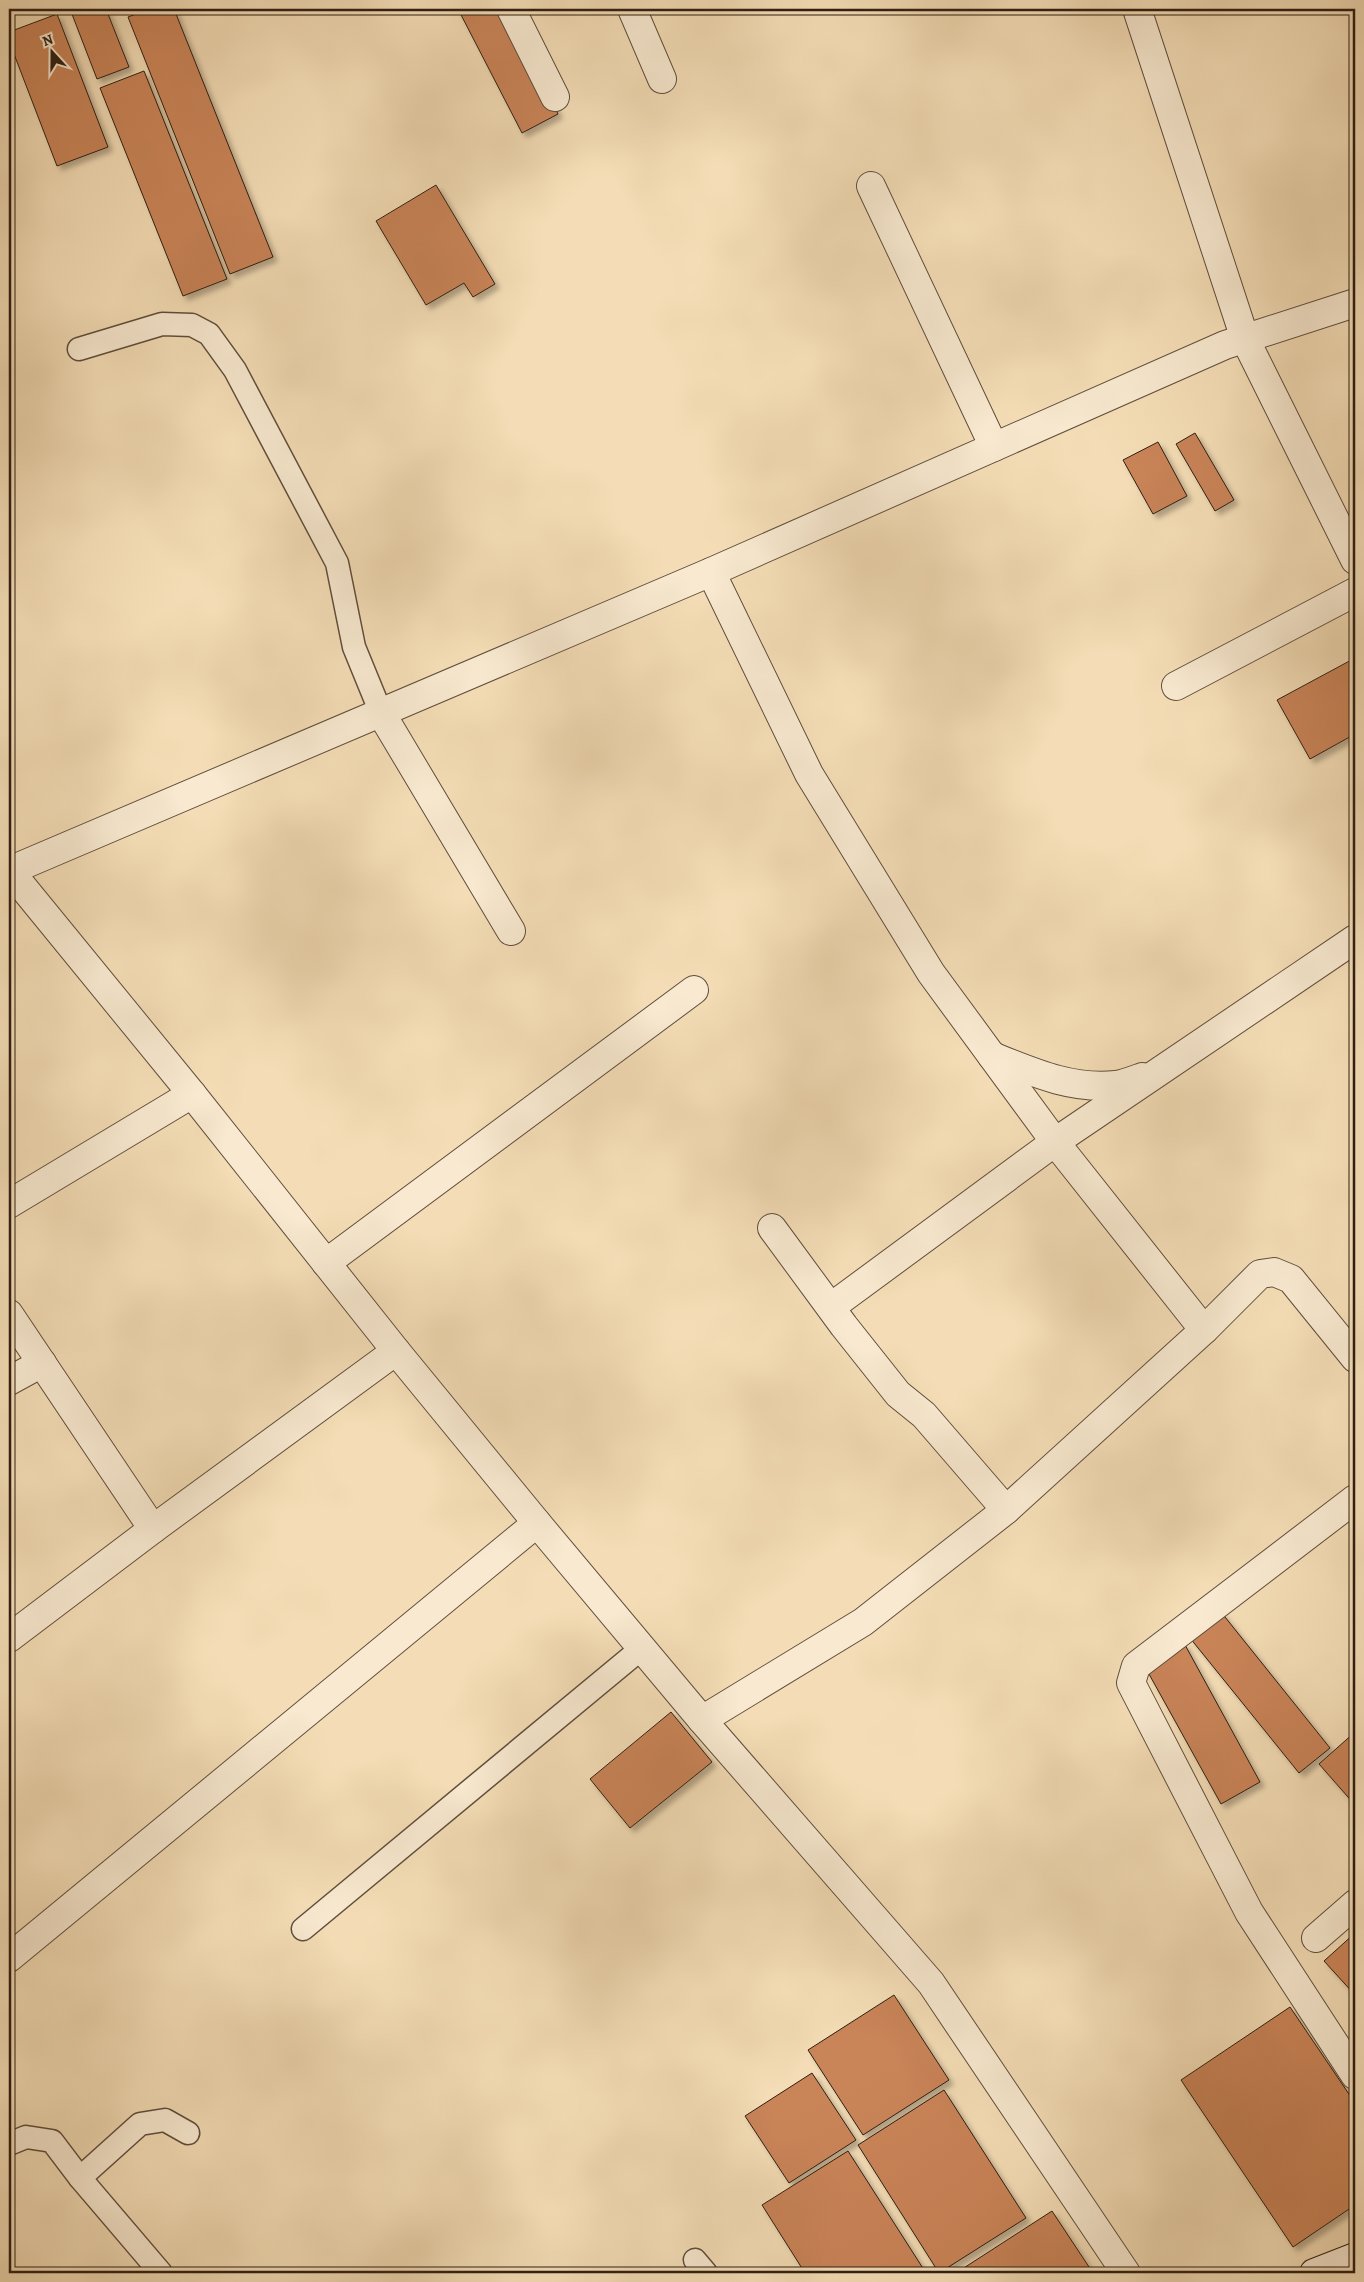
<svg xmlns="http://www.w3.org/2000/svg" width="1364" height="2282" font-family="Alegreya,serif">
	<defs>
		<filter id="shadow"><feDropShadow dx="4.5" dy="4.5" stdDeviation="2.5" flood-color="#0004"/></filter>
	</defs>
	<rect width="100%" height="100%" fill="#f4ddb6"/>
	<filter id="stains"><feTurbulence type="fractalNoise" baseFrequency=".004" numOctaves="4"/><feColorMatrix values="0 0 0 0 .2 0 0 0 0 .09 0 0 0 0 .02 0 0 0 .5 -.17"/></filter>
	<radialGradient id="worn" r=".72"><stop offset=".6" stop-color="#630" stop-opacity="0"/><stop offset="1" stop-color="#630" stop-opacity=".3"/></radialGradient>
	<g fill="#c98459" stroke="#2e1f13" filter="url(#shadow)">
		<path d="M70,9H106L129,67L97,79Z"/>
		<path d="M149,9H174L273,257L230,274L128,17Z"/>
		<path d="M458,9H505L558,114L522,133Z"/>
		<path d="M57,14L108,147L57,166L9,41V32Z"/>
		<path d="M144,71L227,279L183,296L100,88Z"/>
		<path d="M436,185L495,284L473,297L464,283L426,305L376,221Z"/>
		<path d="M1195,433L1234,500L1215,511L1176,444Z"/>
		<path d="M1158,442L1187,496L1153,514L1123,460Z"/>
		<path d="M1355,658V734L1310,759L1277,700Z"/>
		<path d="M1221,1612L1330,1748L1299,1773L1190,1638Z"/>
		<path d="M1184,1643L1260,1782L1221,1804L1144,1665Z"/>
		<path d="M671,1712L712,1762L630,1828L590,1779Z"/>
		<path d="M1355,1732V1805L1319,1764Z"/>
		<path d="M1355,1933V1995L1324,1961Z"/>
		<path d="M894,1995L949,2080L863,2135L808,2050Z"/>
		<path d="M1290,2007L1355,2103V2205L1293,2247L1181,2080Z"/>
		<path d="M812,2073L856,2140L789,2183L745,2116Z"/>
		<path d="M944,2090L1026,2218L939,2273L858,2145Z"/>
		<path d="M848,2151L926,2273H805L762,2205Z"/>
		<path d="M1052,2211L1093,2273H956Z"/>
	</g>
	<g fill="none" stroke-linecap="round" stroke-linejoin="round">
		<defs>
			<g id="lane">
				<path d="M79,349L162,324L192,325L209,334L235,370L337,563L354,647L381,713"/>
				<path d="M303,1929L642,1648"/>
				<path d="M9,2144L26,2137L52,2141L80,2178L161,2273"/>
				<path d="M80,2178L140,2124L165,2120L188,2133"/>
				<path d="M695,2260L706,2273"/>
			</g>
			<g id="street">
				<path d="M511,9L555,97"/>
				<path d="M632,9L662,79"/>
				<path d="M1137,9L1245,339L1355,560"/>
				<path d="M871,186L994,447"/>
				<path d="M711,572L809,774L931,973L1055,1142L1204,1330"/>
				<path d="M1176,686L1355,592"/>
				<path d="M381,713L511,931"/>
				<path d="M9,870L192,1094L396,1351L537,1523L702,1720L931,1983L1126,2273"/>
				<path d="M9,871L711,572L1225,345L1355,303"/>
				<path d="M992,1056C1032,1072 1072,1090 1116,1085C1124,1084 1134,1080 1142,1077"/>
				<path d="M9,1204L192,1094"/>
				<path d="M772,1228L844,1326L898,1394L924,1415L1006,1510"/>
				<path d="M326,1263L694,990"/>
				<path d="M831,1307L1055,1142L1355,939"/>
				<path d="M9,1314L153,1529"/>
				<path d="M9,1381L42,1363"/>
				<path d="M1355,1499L1136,1666L1131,1683L1249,1912L1355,2075"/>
				<path d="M9,1638L153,1529L396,1351"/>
				<path d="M702,1720L863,1622L1006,1510L1204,1330L1260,1274L1274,1272L1291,1279L1355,1358"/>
				<path d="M1316,1938L1355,1904"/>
				<path d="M9,1958L537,1523"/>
			</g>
			<path id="secondary" d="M1314,2273L1355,2257"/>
		</defs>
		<use href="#lane" stroke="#604e3c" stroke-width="25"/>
		<use href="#street" stroke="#604e3c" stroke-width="30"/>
		<use href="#secondary" stroke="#2e1f13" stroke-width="30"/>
		<use href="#lane" stroke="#f8e9d0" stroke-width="22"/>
		<use href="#street" stroke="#f8e9d0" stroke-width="28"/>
		<use href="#secondary" stroke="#f8e9d0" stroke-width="28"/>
	</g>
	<rect width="1364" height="2282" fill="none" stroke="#f4ddb6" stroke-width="30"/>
	<rect x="10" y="10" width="1344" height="2262" fill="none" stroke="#2e1f13" stroke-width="2.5"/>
	<rect x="15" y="15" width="1334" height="2252" fill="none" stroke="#2e1f13"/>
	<g transform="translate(52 52) rotate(339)" stroke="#f8e9d0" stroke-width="4" paint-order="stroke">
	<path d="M0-4L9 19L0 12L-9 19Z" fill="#2e1f13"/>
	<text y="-8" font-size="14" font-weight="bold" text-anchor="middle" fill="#2e1f13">N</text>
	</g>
	<rect width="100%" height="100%" filter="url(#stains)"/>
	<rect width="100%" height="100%" fill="url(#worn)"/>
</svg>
